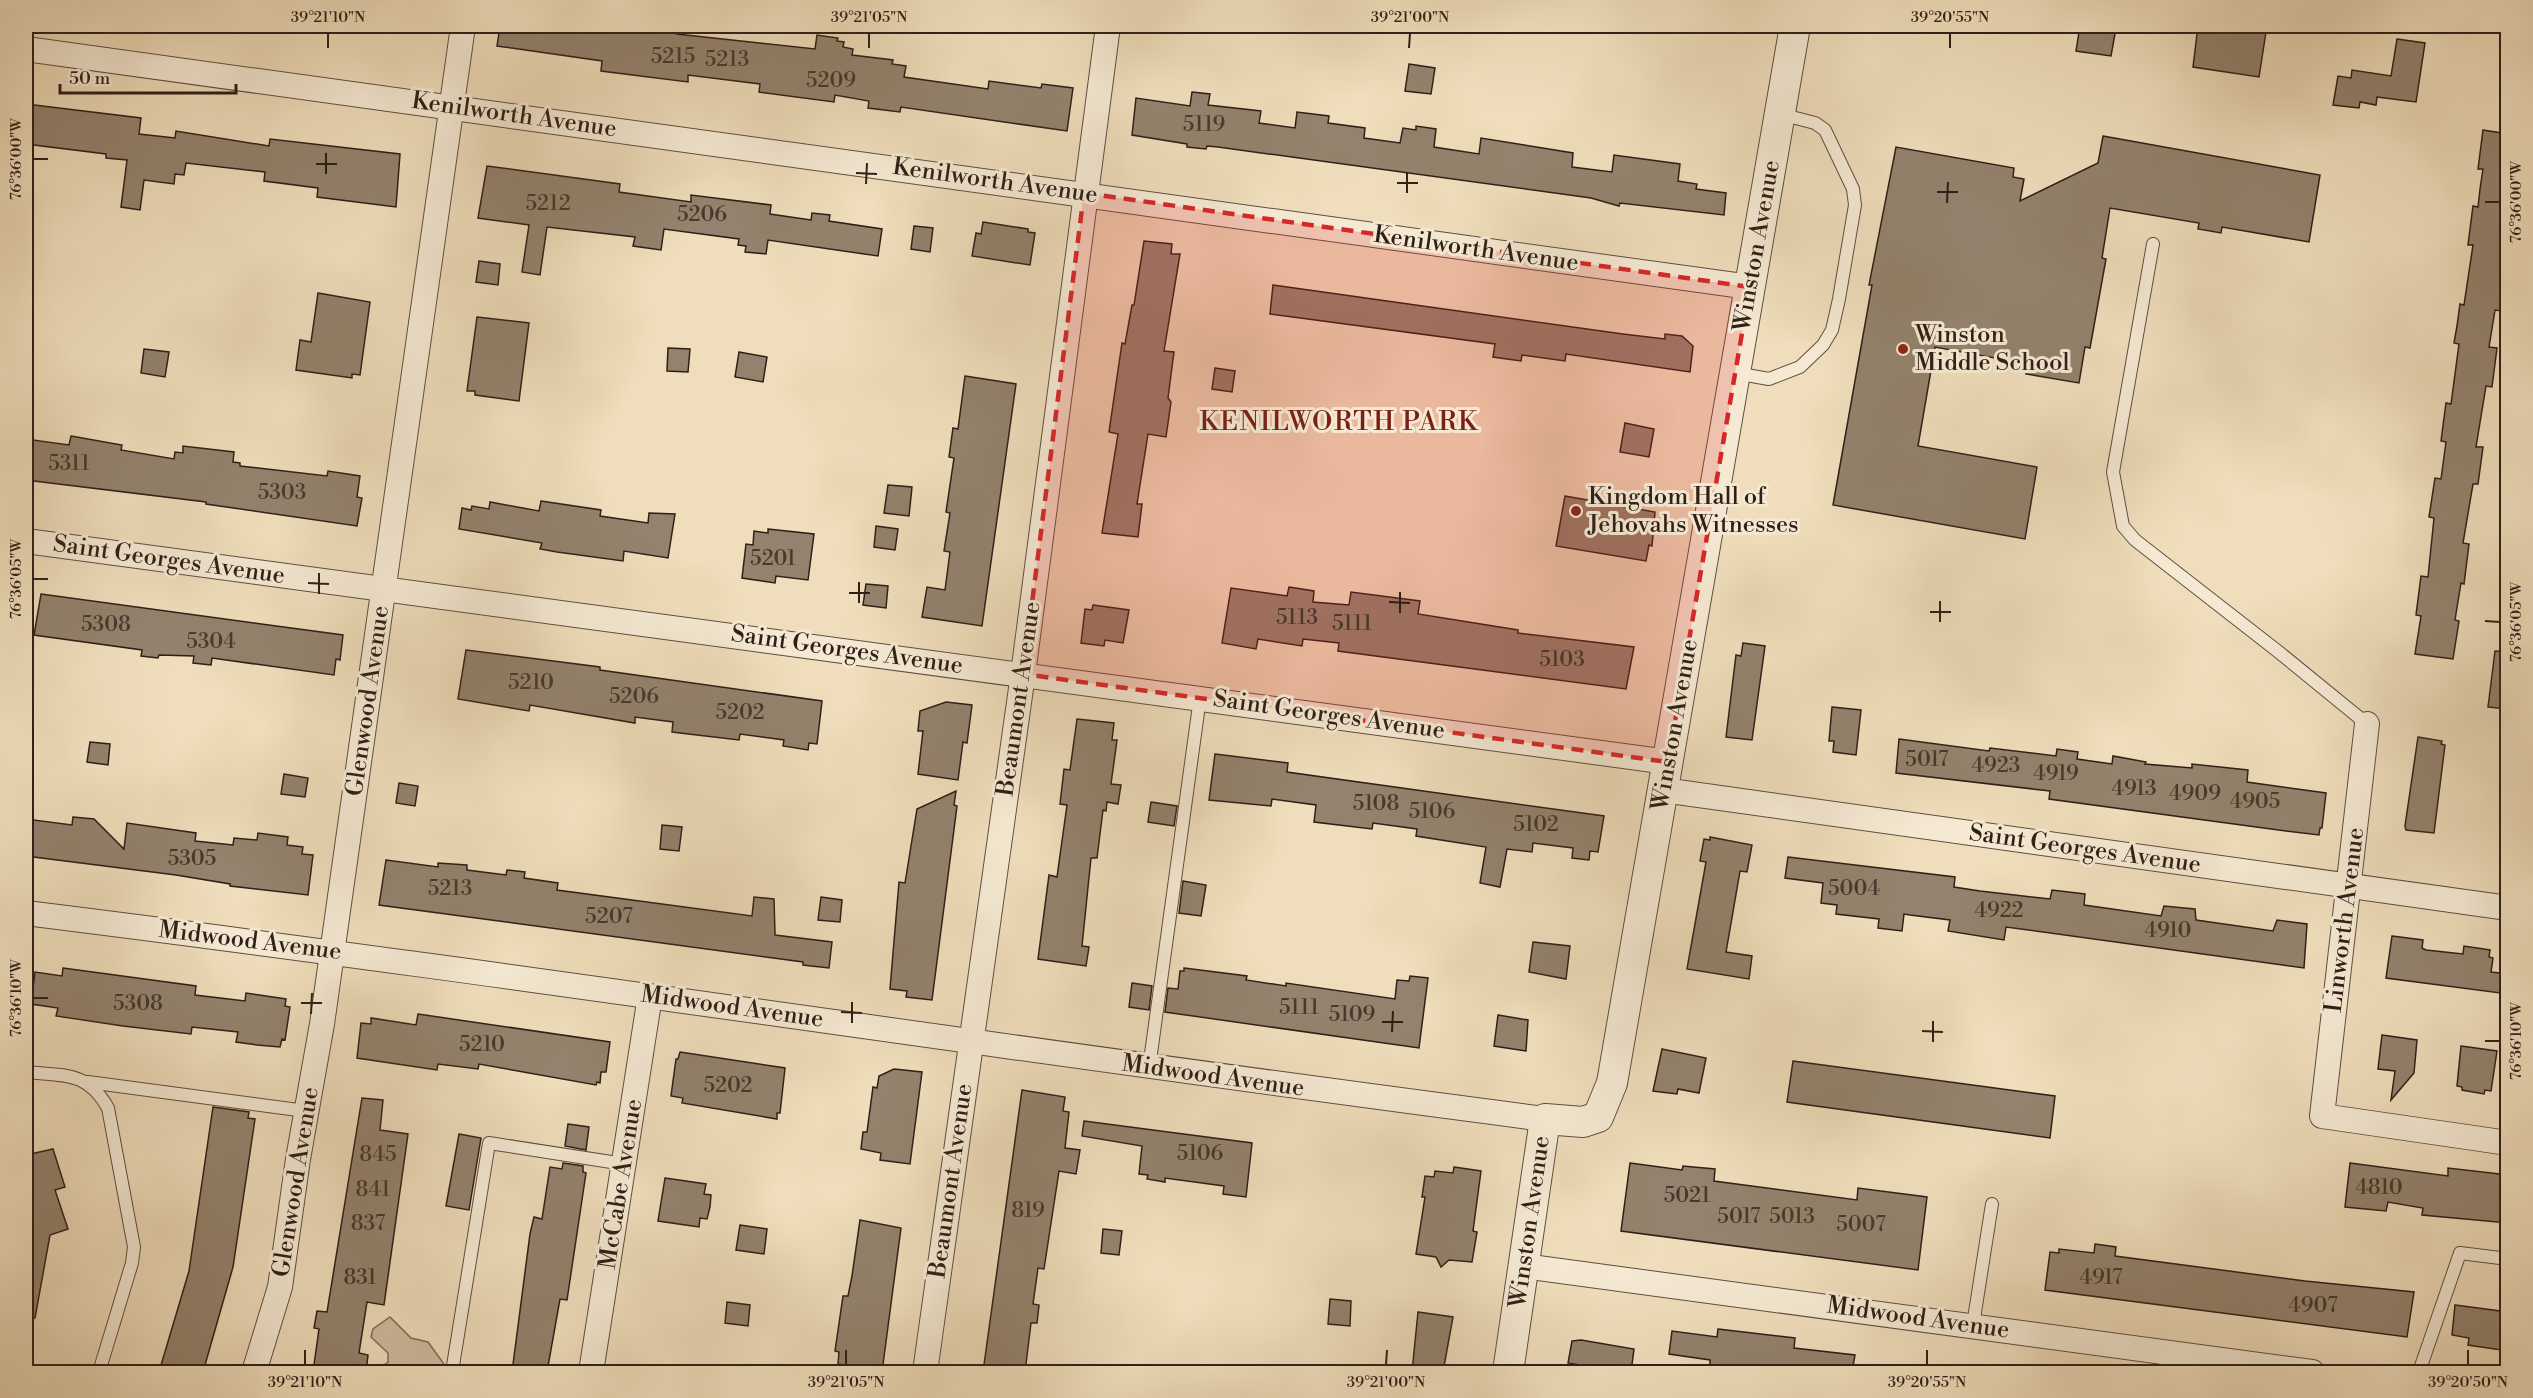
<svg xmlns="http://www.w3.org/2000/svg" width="2533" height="1398" font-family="'Libre Bodoni',serif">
	<rect width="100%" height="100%" fill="#efddbb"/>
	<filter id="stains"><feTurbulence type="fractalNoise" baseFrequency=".00333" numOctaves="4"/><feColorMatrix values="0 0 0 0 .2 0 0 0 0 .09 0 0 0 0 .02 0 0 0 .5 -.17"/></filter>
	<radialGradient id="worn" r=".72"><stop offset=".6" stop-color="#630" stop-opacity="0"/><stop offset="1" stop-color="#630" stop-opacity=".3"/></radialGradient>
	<path fill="#cebd9f" stroke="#7e6e5c" stroke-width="1.5" d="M390,1317L411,1338L428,1342L444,1364L441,1372H374L388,1362V1353L371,1337L373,1329Z"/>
	<g fill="#93826d" stroke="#2f1f18" stroke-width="1.5">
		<path d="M500,26H641L678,30L677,34L815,49L817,35L838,38L837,41L844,42L843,47L853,49L852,55L893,60L892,64L906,66L904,77L988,89L989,81L1041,88L1042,84L1073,88L1067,131L901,107L900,112L868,108L869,101L835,95L834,102L759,92L760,84L688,75V82L601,71L602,61L497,46Z"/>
		<path d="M2080,26L2116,28L2111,56L2076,51Z"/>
		<path d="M2198,26L2266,32L2259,77L2193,67Z"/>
		<path d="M2397,39L2425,43L2416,102L2377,97L2376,105L2360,102L2359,108L2333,105L2338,76L2351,78L2352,70L2391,76Z"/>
		<path d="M1409,64L1435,68L1431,94L1405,91Z"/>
		<path d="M1192,92L1210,94L1208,105L1261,111L1259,123L1295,128L1297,112L1329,116L1328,123L1365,128L1364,138L1400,143L1403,128L1416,130V126L1436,129L1434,147L1479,154L1481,138L1573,153L1572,167L1612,172L1614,155L1680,164L1678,181L1697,184L1696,189L1726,193L1724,215L1620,203L1619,206L1591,198L1218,147L1207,146L1206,149L1187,147V144L1132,135L1136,98L1190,106Z"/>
		<path d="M26,104L141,118L139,134L175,138L176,131L269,146L270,139L400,154L396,207L317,197L318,188L264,181L265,172L186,163L184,175L175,174L174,184L144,180L140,210L121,207L127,160L106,158V154L26,144Z"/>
		<path d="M2483,130L2508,134V233L2503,271L2507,272L2502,311L2495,310L2489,347L2497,348L2492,387L2486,386L2476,447H2483L2478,484H2473L2463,543L2469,544L2464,584L2461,583L2455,620L2459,621L2453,659L2415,654L2421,616L2416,615L2421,576L2428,577L2434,518L2429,517L2435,478L2441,479L2446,442L2441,441L2446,403L2451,404L2459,344L2454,343L2457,326L2460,304L2464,305L2473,245H2468L2473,206L2478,207L2480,189L2483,169H2478Z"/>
		<path d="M2103,136L2320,175L2309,242L2222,227L2221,233L2198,229L2199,223L2110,208L2102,258L2106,259L2090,348L2085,347L2079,383L2026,374L2028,364L1935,347L1918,446L2037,467L2025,539L1833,505L1872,285H1869L1896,147L2014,168L2013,177L2024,179L2020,201L2098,163Z"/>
		<path d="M487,166L620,184L619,192L691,202V195L771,205L770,214L811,220L812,213L830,215L829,221L882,229L878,256L768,240L766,254L745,252L746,246L738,245L739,239L664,229L661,250L633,246L635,237L547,227L540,275L522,272L529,225L478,218Z"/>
		<path d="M983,222L1028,229V232L1035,233L1030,265L972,256L976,233L981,234Z"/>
		<path d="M914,226L933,228L930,252L911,249Z"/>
		<path d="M1144,241L1172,244L1171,254H1180L1164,351L1174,352L1168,398L1171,402L1166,437L1148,434L1137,504H1142L1138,537L1102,533L1118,434L1109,432L1122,343L1125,344L1132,305H1134Z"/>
		<path d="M479,261L500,264L498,285L476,282Z"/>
		<path d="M1273,285L1623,334L1665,339V334L1682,336L1693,346L1690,372L1566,354L1565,361L1522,355L1521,361L1493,357L1495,344L1270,314Z"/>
		<path d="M318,293L370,302L360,375L352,374V378L296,370L300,340L311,342Z"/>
		<path d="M477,317L529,323L519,401L475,395V391H467Z"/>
		<path d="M668,348L690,349L688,372L667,371Z"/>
		<path d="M144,349L169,352L165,377L141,373Z"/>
		<path d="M739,352L767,357L763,382L735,377Z"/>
		<path d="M1215,368L1235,371L1232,392L1212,389Z"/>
		<path d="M965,376L1016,384L982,626L922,617L927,587L945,590L950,552L944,551L950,513L946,512L954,458L949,457L953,428L958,429Z"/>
		<path d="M1625,423L1654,429L1649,457L1620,452Z"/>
		<path d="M71,436L122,445L121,450L174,459L175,452L183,453V446L234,452L233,462L240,463V466L327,476L328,471L360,476L357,497L362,498L357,526L206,504V502L26,480V439L69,445Z"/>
		<path d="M888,485L912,487L909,516L884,513Z"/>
		<path d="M1565,496L1655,512L1652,546L1649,545L1646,561L1556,546Z"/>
		<path d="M541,501L601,510L600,516L648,523L649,513L675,514L668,558L624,551L623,561L557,552L540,549L542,543L459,529L462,508L471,510L472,506L489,509L490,502L539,511Z"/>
		<path d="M876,526L898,529L895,550L874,547Z"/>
		<path d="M768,529L814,534L808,580L776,576L775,583L742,578L746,544L753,545L754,531L768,533Z"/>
		<path d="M866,584L888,586L886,608L863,605Z"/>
		<path d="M1289,587L1314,591L1313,602L1349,605L1351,592L1420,601L1418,614L1518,630V633L1634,647L1626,689L1338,651L1339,643L1303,639L1302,646L1258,639L1256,649L1222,643L1231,588L1287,596Z"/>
		<path d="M41,594L343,635L340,660L336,659L334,675L212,658L211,665L193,663L194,656L159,655L158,658L141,656L142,650L34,635Z"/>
		<path d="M1093,605L1129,610L1123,643L1105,640L1104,646L1081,643L1085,609L1092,610Z"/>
		<path d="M1743,643L1765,646L1752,740L1726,737L1736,655L1741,656Z"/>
		<path d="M466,650L600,667V670L822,701L817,744L809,743L808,750L783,746L784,740L740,734L739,740L672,732L673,722L635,717V723L530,705L529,711L458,699Z"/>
		<path d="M2495,651L2508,652V709L2488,707Z"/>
		<path d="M946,702L972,705L967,743L963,742L958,780L918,774L923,731H918L920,711Z"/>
		<path d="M1832,707L1861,710L1856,755L1833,752L1834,741H1829Z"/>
		<path d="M1077,719L1114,723L1112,740H1117L1111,784L1121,785L1118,804L1107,802L1106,811L1103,810L1097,858H1091L1082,946L1089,947L1086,966L1038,959L1049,875L1057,877L1067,805L1060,804L1064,769L1070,770Z"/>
		<path d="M2418,737L2442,741L2441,744L2445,745L2434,833L2406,830L2405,826Z"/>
		<path d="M1899,739L1989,751L1990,748L2056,756L2057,749L2078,752L2077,759L2112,764L2113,756L2146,762L2145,764L2192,768V764L2248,770L2247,782L2326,793L2322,828H2320L2319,835L2286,831L2049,799L2050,791L1896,773Z"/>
		<path d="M90,742L110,744L108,765L87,762Z"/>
		<path d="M1215,754L1288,763L1287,772L1604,816L1598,852L1590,851L1589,860L1572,858L1573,848L1533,843L1532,852L1507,849L1500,887L1480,883L1486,847L1416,836L1417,829L1373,823L1372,829L1314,822L1316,805L1272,799L1271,806L1209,800Z"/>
		<path d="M284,774L308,778L305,797L281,794Z"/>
		<path d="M399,783L418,786L415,806L396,803Z"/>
		<path d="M956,791L954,805L957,806L932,1000L906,997L907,991L890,989L899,882L905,883L917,809Z"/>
		<path d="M1151,802L1177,806L1174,826L1148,822Z"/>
		<path d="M73,817L94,819L124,849L127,823L196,833L195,841L233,845L234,838L257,840L258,833L288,837L287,845L303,847L302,854L313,855L308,895L230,886V884L176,875L26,856V819L72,825Z"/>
		<path d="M662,825L682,827L679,851L660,849Z"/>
		<path d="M1710,837L1752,845L1747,872L1740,871L1726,952L1752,956L1749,979L1687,969L1706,862L1700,861L1704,839L1710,840Z"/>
		<path d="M1788,857L1955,877L1954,887L1980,891L2050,899L2052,890L2085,894L2084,905L2161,916L2164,906L2195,909L2196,920L2273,931L2277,920L2307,924L2304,968L2006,927L2004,940L1948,931L1950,920L1910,915L1904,914L1902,931L1878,928L1879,919L1836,914L1837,905L1821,903L1823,883L1785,878Z"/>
		<path d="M386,860L438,867V863L467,865V870L506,875L507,870L525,872L524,878L558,883L557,890L752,916L754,897L774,899L775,935L832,942L829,968L803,965V962L379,905Z"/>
		<path d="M1183,881L1206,885L1201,916L1179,913Z"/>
		<path d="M821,897L842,900L840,922L818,920Z"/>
		<path d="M2392,936L2423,940L2422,948L2426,950L2463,954L2464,946L2490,950L2489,957L2493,958L2491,972L2508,974V994L2386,978Z"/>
		<path d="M1533,942L1570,946L1566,979L1529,972Z"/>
		<path d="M63,968L196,986L195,995L245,1001L246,993L286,999L285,1006L290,1007L285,1040L282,1039L280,1047L257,1045L236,1042L238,1032L192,1027L191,1034L123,1026L56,1016L58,1008L31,1004L35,972L62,976Z"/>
		<path d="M1184,968L1247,976L1246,980L1286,986V983L1395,999L1397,980L1409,981L1410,976L1428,978L1419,1048L1165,1012L1168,988L1178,989L1180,971H1184Z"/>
		<path d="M1132,983L1152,986L1149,1010L1129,1007Z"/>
		<path d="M418,1014L610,1042L606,1072H601L600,1083L597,1082L596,1085L479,1064L478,1069L438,1064L437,1070L357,1058L361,1023L371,1024V1018L416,1025Z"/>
		<path d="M1498,1015L1528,1020L1526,1051L1494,1046Z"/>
		<path d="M2382,1035L2417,1040L2414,1073L2391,1100L2395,1071L2378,1069Z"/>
		<path d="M2461,1046L2497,1051L2491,1091L2485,1090L2484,1094L2462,1090V1087L2457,1086Z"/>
		<path d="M1662,1049L1706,1058L1699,1093L1678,1089L1677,1094L1653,1091Z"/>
		<path d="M680,1052L785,1068L780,1113H777V1119L682,1103L683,1098L671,1096L676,1059H678Z"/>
		<path d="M1793,1061L2055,1096L2050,1138L1787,1102Z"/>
		<path d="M894,1069L922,1072L910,1164L880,1160L881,1153L861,1149L863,1132H867L873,1087L877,1088L879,1076Z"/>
		<path d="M1022,1090L1065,1097L1063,1111L1069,1112L1065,1148L1080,1150L1076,1174L1059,1171L1044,1269L1038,1268L1033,1304L1039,1305L1037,1323H1031L1025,1372H983Z"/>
		<path d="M362,1098L383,1100L380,1130L408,1134L384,1305L367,1302L359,1353L368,1355L366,1372H313L319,1329L314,1328L317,1311L327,1312Z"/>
		<path d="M213,1107L249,1112L248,1118L255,1119L233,1267L203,1372H159L189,1271Z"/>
		<path d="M1084,1121L1252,1143L1246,1197L1223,1194L1224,1186L1165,1178V1182L1147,1179L1148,1175L1139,1174L1142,1146L1082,1136Z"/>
		<path d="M568,1124L589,1127L586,1150L565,1146Z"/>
		<path d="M459,1134L481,1138L469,1210L446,1206Z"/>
		<path d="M53,1149L65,1187L55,1190L68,1229L50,1235L35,1318L26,1317V1155Z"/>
		<path d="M563,1163L583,1166V1172L586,1173L567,1300L560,1299L547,1372H512L530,1234L534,1217L542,1219L550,1167L562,1169Z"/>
		<path d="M1630,1163L1682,1170L1683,1166L1715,1169L1714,1181L1857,1200L1858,1188L1927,1197L1918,1270L1621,1231Z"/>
		<path d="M2350,1163L2448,1176V1168L2508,1175V1223L2422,1215L2423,1208L2388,1202L2386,1211L2345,1207Z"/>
		<path d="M1454,1167L1481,1171L1473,1231L1477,1232L1472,1262L1449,1260L1441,1267L1436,1257L1416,1254L1425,1197H1422L1425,1176L1434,1177L1435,1171L1453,1173Z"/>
		<path d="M665,1178L706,1184L704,1194L711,1195L710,1207L707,1219L700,1218L699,1227L658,1221Z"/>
		<path d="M860,1220L901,1228L882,1372H849L850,1366L838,1364L839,1352L835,1351L843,1296H848L852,1276Z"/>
		<path d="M740,1225L767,1229L764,1254L736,1250Z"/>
		<path d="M1103,1229L1122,1231L1119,1255L1101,1253Z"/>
		<path d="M2095,1244L2116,1247L2115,1256L2305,1281L2414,1292L2407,1337L2045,1290L2050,1252L2059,1253V1249L2094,1253Z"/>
		<path d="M1330,1299L1351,1301L1350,1326L1328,1324Z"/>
		<path d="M727,1302L750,1305L748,1326L725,1323Z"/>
		<path d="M2455,1305L2508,1312V1351L2468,1345L2469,1338L2452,1335Z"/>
		<path d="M1418,1312L1453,1317L1443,1372H1412Z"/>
		<path d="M1718,1329L1795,1338L1794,1348L1855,1355L1852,1372H1710V1360L1669,1354L1672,1331L1717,1337Z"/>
		<path d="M1581,1340L1634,1349L1631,1372H1610V1370L1568,1363L1572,1341Z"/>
	</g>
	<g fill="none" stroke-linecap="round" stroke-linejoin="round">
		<defs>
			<g id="service">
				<path d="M2153,244L2113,472L2123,526L2135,540L2280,653L2367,724"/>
				<path d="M1735,373L1769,379L1800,367L1823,345L1832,330L1839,299L1855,205L1853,189L1825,130L1815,123L1780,114"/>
				<path d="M1149,1068L1200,698"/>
				<path d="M26,1072C65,1076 87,1071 108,1108L134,1247L132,1263L99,1372"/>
				<path d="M88,1082L306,1111"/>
				<path d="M1973,1325L1992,1204"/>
				<path d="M452,1372L489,1143L624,1164"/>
				<path d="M2419,1372L2460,1253L2508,1259"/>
			</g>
			<g id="minor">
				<path d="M26,49L1750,287"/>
				<path d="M26,541L1668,762"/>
				<path d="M2367,724L2322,1116L2508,1143"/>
				<path d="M1663,790L2508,908"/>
				<path d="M26,913C533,976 1038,1054 1545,1119"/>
				<path d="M1523,1266L2312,1372"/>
				<path d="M254,1372L280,1287L298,1159L322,1024L463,26"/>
				<path d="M591,1372L650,996"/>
				<path d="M925,1372L1023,674L1108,26"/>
			</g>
			<path id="tertiary" d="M1508,1372L1545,1119L1583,1122L1598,1117L1612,1083L1795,26"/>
		</defs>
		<use href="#service" stroke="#5f4e41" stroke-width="14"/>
		<use href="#minor" stroke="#5f4e41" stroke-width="26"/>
		<use href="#tertiary" stroke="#5f4e41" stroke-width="32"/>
		<use href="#service" stroke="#f5e9d3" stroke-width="12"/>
		<use href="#minor" stroke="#f5e9d3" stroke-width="24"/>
		<use href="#tertiary" stroke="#f5e9d3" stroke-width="30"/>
	</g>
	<path fill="#d62828" fill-opacity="0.2" stroke="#d62828" stroke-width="4.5" stroke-dasharray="12 8" stroke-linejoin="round" d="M1084,193L1750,287L1668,762L1023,674Z"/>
	<path fill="none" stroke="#2f1f18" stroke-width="2" d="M328,48V33M869,48V33M1409,48L1410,33M1950,48V33M33,159H48M316,164H337M856,173L877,174M326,174V153M1397,183H1418M866,184L867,163M1937,192H1958M1407,193V172M2485,202H2500M1947,203L1948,182M33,579H48M308,583L329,584M849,593H870M319,594V573M1389,602L1410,603M859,603V582M1930,612H1951M1400,613V592M2485,621L2500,622M1940,622V601M33,998H48M301,1003H322M841,1012L862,1013M311,1014L312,993M1382,1022H1403M852,1023V1002M1922,1031L1943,1032M1392,1032L1393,1011M2485,1041H2500M1933,1042V1021M305,1365V1350M846,1365V1350M1386,1365L1387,1350M1927,1365V1350M2468,1365V1350"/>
	<g fill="#8f2418" stroke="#f5e9d3" stroke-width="2">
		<circle cx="1903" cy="349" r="6"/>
		<circle cx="1576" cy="511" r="6"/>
	</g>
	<g text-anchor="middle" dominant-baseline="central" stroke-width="6" stroke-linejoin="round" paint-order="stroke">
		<g font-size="21" fill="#48382d">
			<text x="673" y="57">5215</text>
			<text x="727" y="60">5213</text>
			<text x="831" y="81">5209</text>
			<text x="1204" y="125">5119</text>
			<text x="548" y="204">5212</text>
			<text x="702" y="215">5206</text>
			<text x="69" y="464">5311</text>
			<text x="282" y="493">5303</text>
			<text x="773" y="559">5201</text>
			<text x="1297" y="618">5113</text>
			<text x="1352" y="624">5111</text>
			<text x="106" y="625">5308</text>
			<text x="211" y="642">5304</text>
			<text x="1562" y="660">5103</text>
			<text x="531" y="683">5210</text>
			<text x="634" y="697">5206</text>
			<text x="740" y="713">5202</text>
			<text x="1927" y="760">5017</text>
			<text x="1996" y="766">4923</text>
			<text x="2056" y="774">4919</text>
			<text x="2134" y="789">4913</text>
			<text x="2195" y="794">4909</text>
			<text x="2255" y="802">4905</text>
			<text x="1376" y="804">5108</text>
			<text x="1432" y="812">5106</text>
			<text x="1536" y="825">5102</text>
			<text x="192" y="859">5305</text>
			<text x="450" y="889">5213</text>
			<text x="1854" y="889">5004</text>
			<text x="1999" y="911">4922</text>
			<text x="609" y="917">5207</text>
			<text x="2168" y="931">4910</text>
			<text x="138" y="1004">5308</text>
			<text x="1299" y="1008">5111</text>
			<text x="1352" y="1015">5109</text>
			<text x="482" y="1045">5210</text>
			<text x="728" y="1086">5202</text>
			<text x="1200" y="1154">5106</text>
			<text x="378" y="1155">845</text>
			<text x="2379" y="1188">4810</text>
			<text x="373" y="1190">841</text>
			<text x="1687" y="1196">5021</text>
			<text x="1028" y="1211">819</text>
			<text x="1739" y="1217">5017</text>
			<text x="1792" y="1217">5013</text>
			<text x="368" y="1224">837</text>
			<text x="1861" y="1225">5007</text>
			<text x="360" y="1278">831</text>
			<text x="2101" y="1278">4917</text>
			<text x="2313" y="1306">4907</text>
		</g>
		<g font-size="24" fill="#2f1f18" stroke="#f5e9d3">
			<text transform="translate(514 115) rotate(8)">Kenilworth Avenue</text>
			<text transform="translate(995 181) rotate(8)">Kenilworth Avenue</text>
			<text transform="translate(1757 246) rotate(-80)">Winston Avenue</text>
			<text transform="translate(1476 249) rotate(8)">Kenilworth Avenue</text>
			<text transform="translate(169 560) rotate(8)">Saint Georges Avenue</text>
			<text transform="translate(847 650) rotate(8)">Saint Georges Avenue</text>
			<text transform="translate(1019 699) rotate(-82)">Beaumont Avenue</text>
			<text transform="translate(368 701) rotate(-82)">Glenwood Avenue</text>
			<text transform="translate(1329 715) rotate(8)">Saint Georges Avenue</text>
			<text transform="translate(1675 725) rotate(-80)">Winston Avenue</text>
			<text transform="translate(2085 849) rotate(8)">Saint Georges Avenue</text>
			<text transform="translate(2345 920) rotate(-83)">Linworth Avenue</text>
			<text transform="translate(250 941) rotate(7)">Midwood Avenue</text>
			<text transform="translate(732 1007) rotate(8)">Midwood Avenue</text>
			<text transform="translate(1213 1076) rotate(8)">Midwood Avenue</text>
			<text transform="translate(951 1181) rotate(-82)">Beaumont Avenue</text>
			<text transform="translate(296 1182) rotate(-81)">Glenwood Avenue</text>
			<text transform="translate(621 1184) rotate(-81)">McCabe Avenue</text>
			<text transform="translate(1530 1222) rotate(-82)">Winston Avenue</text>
			<text transform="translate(1918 1318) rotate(8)">Midwood Avenue</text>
		</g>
		<g font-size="24" fill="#2f1f18" stroke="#f5e9d3" text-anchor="start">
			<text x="1915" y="335">Winston<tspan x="1915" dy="28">Middle School</tspan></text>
			<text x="1588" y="497">Kingdom Hall of<tspan x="1588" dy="28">Jehovahs Witnesses</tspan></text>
		</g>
		<g font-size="26" letter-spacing="1.5" fill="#7a1f14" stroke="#f5e9d3">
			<text x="1339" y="422">KENILWORTH PARK</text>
		</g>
	</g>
	<rect width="2533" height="1398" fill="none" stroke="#efddbb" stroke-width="66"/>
	<path d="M60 84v9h176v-9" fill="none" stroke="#2f1f18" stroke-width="3"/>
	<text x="69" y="84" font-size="18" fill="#2f1f18" stroke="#f5e9d3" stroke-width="4.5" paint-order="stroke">50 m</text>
	<rect x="33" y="33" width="2467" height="1332" fill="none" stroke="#2f1f18" stroke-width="2"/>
	<g font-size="15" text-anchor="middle" fill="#2f1f18">
		<text x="328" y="22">39°21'10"N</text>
		<text x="869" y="22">39°21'05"N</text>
		<text x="1410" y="22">39°21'00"N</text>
		<text x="1950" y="22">39°20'55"N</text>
		<text transform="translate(16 159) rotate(-90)" y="5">76°36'00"W</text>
		<text transform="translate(2516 202) rotate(-90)" y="5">76°36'00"W</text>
		<text transform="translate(16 579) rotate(-90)" y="5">76°36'05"W</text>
		<text transform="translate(2516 622) rotate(-90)" y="5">76°36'05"W</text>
		<text transform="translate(16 998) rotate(-90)" y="5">76°36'10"W</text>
		<text transform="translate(2516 1041) rotate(-90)" y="5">76°36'10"W</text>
		<text x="305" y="1387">39°21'10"N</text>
		<text x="846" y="1387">39°21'05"N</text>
		<text x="1386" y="1387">39°21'00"N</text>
		<text x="1927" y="1387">39°20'55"N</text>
		<text x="2468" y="1387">39°20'50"N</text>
	</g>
	<rect width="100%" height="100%" filter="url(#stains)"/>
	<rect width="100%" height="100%" fill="url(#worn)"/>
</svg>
